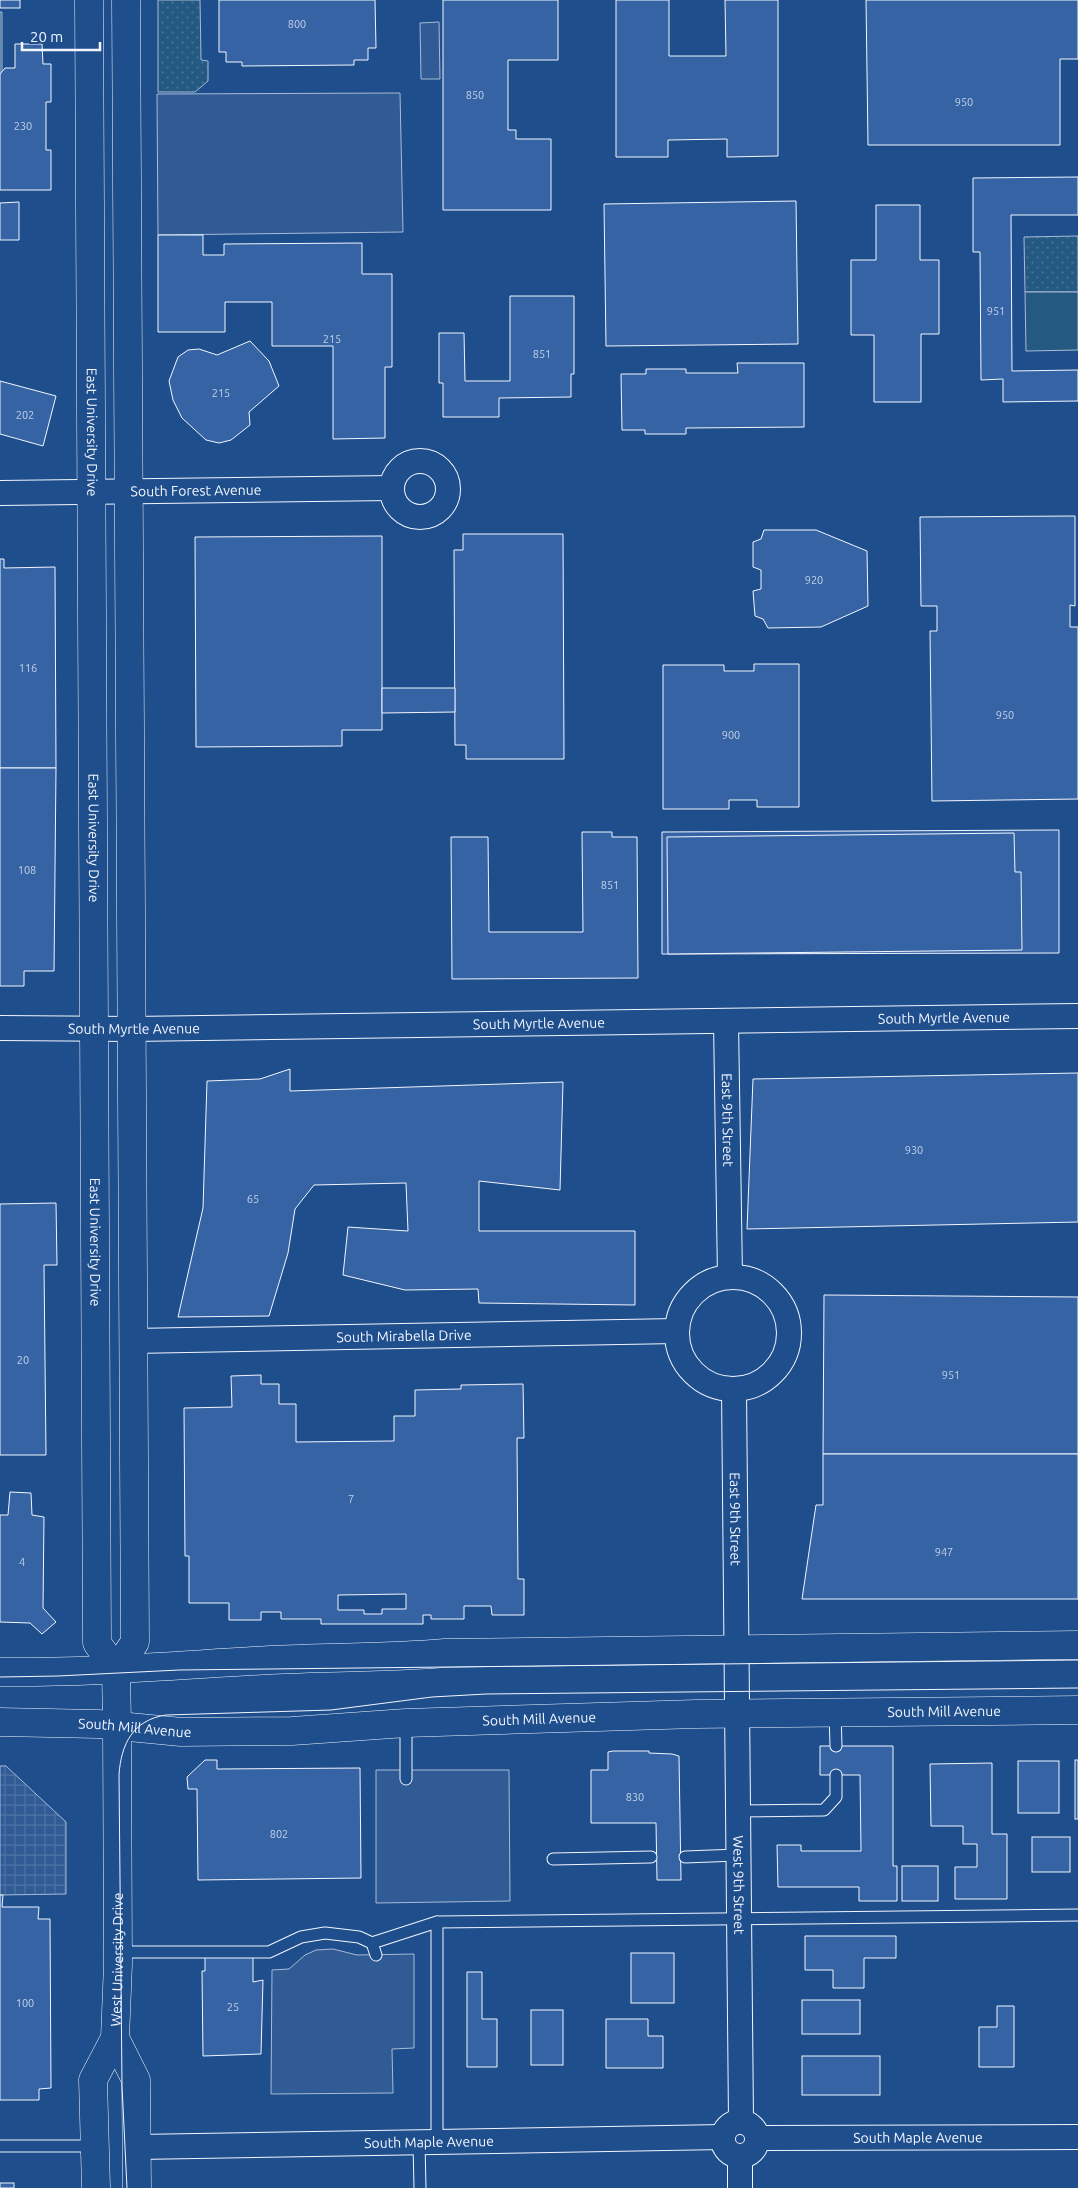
<svg xmlns="http://www.w3.org/2000/svg" width="1078" height="2188" font-family="Ubuntu,sans-serif">
	<defs>
		<pattern id="grass-dots" width="8" height="8" patternUnits="userSpaceOnUse" patternTransform="scale(1.25)"><rect width="8" height="8" fill="#245a82"/><path d="M2 2h.1M6 6h.1" fill="none" stroke="#447295" stroke-width="1.8" stroke-linecap="round"/></pattern>
		<pattern id="plaza-grid" width="8" height="8" patternUnits="userSpaceOnUse" patternTransform="scale(1.25)"><rect width="8" height="8" fill="#305b95"/><path d="M0 4h8M4 0v8" fill="none" stroke="#4e73a5"/></pattern>
	</defs>
	<rect width="100%" height="100%" fill="#1f4e8c"/>
	<g fill="url(#grass-dots)" stroke="#a8bbd7">
		<path d="M158,0H200L201,60L208,61V81L195,92H158Z"/>
		<path d="M0,12H2V72L0,74Z"/>
		<path d="M1078,236V292H1025L1024,237Z"/>
	</g>
	<path fill="#245a82" stroke="#a8bbd7" d="M1025,292H1078V350L1026,351Z"/>
	<g fill="#305b95" stroke="#a8bbd7">
		<path d="M439,22L440,79H421L420,23Z"/>
		<path d="M400,93L403,232L158,235L157,94Z"/>
		<path d="M376,1770H509L510,1901L376,1903Z"/>
		<path d="M333,1949L357,1955L414,1954V2048L392,2049L393,2093L271,2094L272,1970L289,1969L305,1955L316,1950Z"/>
	</g>
	<path fill="url(#plaza-grid)" stroke="#a8bbd7" d="M0,1766H6L66,1822V1894L0,1895Z"/>
	<g fill="#3563a3" stroke="#f2f6ff" fill-rule="evenodd">
		<rect x="0" y="0" width="20" height="8"/>
		<path d="M219,0H375L376,48H368V60H354V65L242,66V62H226V52H219Z"/>
		<path d="M443,0H558V60H508V130H516V139H551V210H443Z"/>
		<path d="M616,0H669V56H726L725,0H778V156L727,157V139L668,140V157H616Z"/>
		<path d="M866,0H1078V59H1060V145H868Z"/>
		<path d="M15,44H42L43,64H51V102H46V150H51V190H0V74L5,68H15Z"/>
		<path d="M1078,177V215H1011L1012,371L1078,370V401L1003,402V379L981,380L980,252H973V178Z"/>
		<path d="M796,201L798,344L606,346L604,204Z"/>
		<path d="M19,202V240H0V203Z"/>
		<path d="M876,205H920V260H939V334H921V402H874V335H851V260H876Z"/>
		<path d="M158,235H203V255H224V244L362,243V274H392V367H385V438L333,439V346H272V302H225V332H158Z"/>
		<path d="M510,296H574V374H571V397L499,398V417H443V383H439V333H464L465,381H510Z"/>
		<path d="M250,341L269,361L279,386L249,412L250,425L231,440L219,443L206,440L182,418L173,400L169,381L178,357L188,350L199,349L217,355Z"/>
		<path d="M737,363H804V427L686,428V434H645V430H622L621,374H646V369H686V373H738Z"/>
		<path d="M0,381L56,396L43,446L0,434Z"/>
		<path d="M1075,516V606L1070,605V627H1078V799L932,801L930,631H937V606H921L920,517Z"/>
		<path d="M764,530H816L867,551L868,606L821,627L768,628L763,619L755,616L753,591L761,589V570L753,567V542L761,539Z"/>
		<path d="M463,534H563L564,759H466V745H455L454,550H463Z"/>
		<path d="M382,536V730H342V746L196,747L195,537Z"/>
		<path d="M0,559H4V568L55,567L56,768H0Z"/>
		<path d="M754,664H799V807H757V800H729V809H663V665H724V671H754Z"/>
		<path d="M382,688H455V712L382,713Z"/>
		<path d="M0,768H56L54,971H24V986H0Z"/>
		<path d="M1059,830V953L662,954V832Z"/>
		<path d="M582,832H612V837H637L638,978L452,979L451,837H488L489,932H583Z"/>
		<path d="M1014,833L1015,872H1021L1022,950L668,954L667,837Z"/>
		<path d="M290,1069V1091L563,1082L560,1190L479,1181V1231H635V1305L479,1303L478,1289L405,1290L343,1275L348,1227L408,1231L406,1183L314,1185L295,1209L288,1253L269,1316L178,1317L203,1208L207,1081L260,1079Z"/>
		<path d="M1078,1073V1222L747,1229L753,1079Z"/>
		<path d="M56,1203L57,1265H44L46,1455H0V1204Z"/>
		<path d="M824,1295L1078,1297V1454H823Z"/>
		<path d="M261,1375V1384H279V1404H296V1442L394,1441V1416H415V1390L461,1389V1385L523,1384L524,1438H517L518,1579H524V1615H492L491,1606H464V1619H431V1615H423V1624H321V1619H281V1612H261V1620H229V1603H189V1556H185L184,1408L232,1407L231,1376ZM406,1594V1609H382V1614H364V1610H338V1595Z"/>
		<path d="M823,1454H1078V1599H802L816,1505H823Z"/>
		<path d="M10,1492L31,1493L32,1515L44,1517L43,1608L56,1622L42,1634L30,1623L0,1622V1515H8Z"/>
		<path d="M820,1746H893V1866H897V1901H859V1887H778L777,1845H801V1851H861L860,1775H820Z"/>
		<path d="M613,1751H649V1753L672,1754L679,1756L681,1880H657L656,1823H591V1770H608V1752Z"/>
		<path d="M205,1760H217V1769L360,1768L361,1878L198,1880L197,1789H188L187,1777Z"/>
		<rect x="1075" y="1760" width="3" height="59"/>
		<rect x="1018" y="1761" width="41" height="52"/>
		<path d="M992,1763V1834H1007V1899H955V1867H977V1844H963V1826H931L930,1764Z"/>
		<rect x="1032" y="1837" width="38" height="35"/>
		<rect x="902" y="1866" width="36" height="35"/>
		<path d="M0,1895H3L2,1907H39L38,1919H50L51,2088L39,2089V2100H0Z"/>
		<path d="M805,1936H896V1958H864V1988H833V1970H805Z"/>
		<rect x="631" y="1953" width="43" height="50"/>
		<path d="M253,1956V1982L263,1980L261,2054L203,2056L202,1971H205V1957Z"/>
		<path d="M467,1972H482V2019H497V2067H467Z"/>
		<rect x="802" y="2000" width="58" height="34"/>
		<path d="M997,2006H1014V2067H979V2027H997Z"/>
		<rect x="531" y="2010" width="32" height="55"/>
		<path d="M606,2019H648V2036H663V2068H606Z"/>
		<rect x="802" y="2056" width="78" height="39"/>
		<rect x="0" y="2183" width="14" height="5"/>
	</g>
	<g fill="none" stroke-linecap="round" stroke-linejoin="round">
		<defs>
			<g id="lane">
				<path d="M835,1713L836,1746"/>
				<path d="M406,1723V1779"/>
				<path d="M738,1811L824,1810L836,1797V1775"/>
				<path d="M685,1857L738,1855"/>
				<path d="M553,1859L651,1857"/>
				<path d="M372,1943L437,1922L1078,1915"/>
				<path d="M118,1952H269L301,1937L325,1933L359,1937L372,1943L376,1955"/>
				<path d="M419,2143L420,2188"/>
				<path d="M437,2143V1922"/>
				<path d="M0,2146H95"/>
			</g>
			<g id="street">
				<circle cx="420" cy="489" r="28"/>
				<path id="s1" d="M0,493L392,488"/>
				<path id="s2" d="M726,1022L730,1277"/>
				<path id="s3" d="M0,1028L132,1029L1078,1016"/>
				<circle cx="733" cy="1333" r="56"/>
				<path id="s4" d="M132,1341L677,1331"/>
				<path id="s5" d="M734,1389L741,2121"/>
				<circle cx="740" cy="2139" r="17"/>
				<path id="s6" d="M757,2138L1078,2137"/>
				<path id="s7" d="M137,2147L723,2137"/>
				<path d="M740,2156V2188"/>
			</g>
			<g id="secondary">
				<path id="s8" d="M89,0C94,548 94,1096 97,1643L116,1670"/>
				<path d="M117,1725L116,1670L135,1642L126,0"/>
			</g>
			<g id="primary">
				<path d="M0,1672C90,1673 180,1665 270,1660C328,1657 387,1658 445,1653L1078,1645"/>
				<path id="s9" d="M0,1722L98,1724L181,1732L292,1731L406,1723L696,1714L1078,1710"/>
				<path d="M115,2038L136,2080L137,2188"/>
				<path id="s10" d="M96,2188L93,2080L115,2038L118,1964L117,1725"/>
			</g>
		</defs>
		<use href="#lane" stroke="#f2f6ff" stroke-width="13"/>
		<use href="#street" stroke="#f2f6ff" stroke-width="26"/>
		<use href="#secondary" stroke="#f2f6ff" stroke-width="29"/>
		<use href="#primary" stroke="#f2f6ff" stroke-width="29"/>
		<use href="#lane" stroke="#1f4e8c" stroke-width="11"/>
		<use href="#street" stroke="#1f4e8c" stroke-width="24"/>
		<use href="#secondary" stroke="#1f4e8c" stroke-width="28"/>
		<use href="#primary" stroke="#1f4e8c" stroke-width="28"/>
		<g stroke="#f2f6ff" stroke-width="1">
			<path d="M0,1677L58,1676L179,1670L1078,1660"/>
			<path d="M127,2188L122,2086L119,1775C121,1744 133,1720 166,1715L331,1710L432,1697L486,1694L1078,1688"/>
		</g>
	</g>
	<g text-anchor="middle" dominant-baseline="central" stroke-width="4" stroke-linejoin="round" paint-order="stroke">
		<g font-size="11" fill="#c3d1e8">
			<text x="297" y="24">800</text>
			<text x="475" y="95">850</text>
			<text x="964" y="102">950</text>
			<text x="23" y="126">230</text>
			<text x="996" y="311">951</text>
			<text x="332" y="339">215</text>
			<text x="542" y="354">851</text>
			<text x="221" y="393">215</text>
			<text x="25" y="415">202</text>
			<text x="814" y="580">920</text>
			<text x="28" y="668">116</text>
			<text x="1005" y="715">950</text>
			<text x="731" y="735">900</text>
			<text x="27" y="870">108</text>
			<text x="610" y="885">851</text>
			<text x="914" y="1150">930</text>
			<text x="253" y="1199">65</text>
			<text x="23" y="1360">20</text>
			<text x="951" y="1375">951</text>
			<text x="351" y="1499">7</text>
			<text x="944" y="1552">947</text>
			<text x="22" y="1562">4</text>
			<text x="635" y="1797">830</text>
			<text x="279" y="1834">802</text>
			<text x="25" y="2003">100</text>
			<text x="233" y="2007">25</text>
		</g>
		<g font-size="14" fill="#f2f6ff" stroke="#1f4e8c">
			<text stroke="none"><textPath href="#s8" startOffset="432">East University Drive</textPath></text>
			<text stroke="none"><textPath href="#s1" startOffset="196">South Forest Avenue</textPath></text>
			<text stroke="none"><textPath href="#s8" startOffset="838">East University Drive</textPath></text>
			<text stroke="none"><textPath href="#s3" startOffset="944">South Myrtle Avenue</textPath></text>
			<text stroke="none"><textPath href="#s3" startOffset="539">South Myrtle Avenue</textPath></text>
			<text stroke="none"><textPath href="#s3" startOffset="134">South Myrtle Avenue</textPath></text>
			<text stroke="none"><textPath href="#s2" startOffset="98">East 9th Street</textPath></text>
			<text stroke="none"><textPath href="#s8" startOffset="1242">East University Drive</textPath></text>
			<text stroke="none"><textPath href="#s4" startOffset="272">South Mirabella Drive</textPath></text>
			<text stroke="none"><textPath href="#s5" startOffset="130">East 9th Street</textPath></text>
			<text stroke="none"><textPath href="#s9" startOffset="945">South Mill Avenue</textPath></text>
			<text stroke="none"><textPath href="#s9" startOffset="540">South Mill Avenue</textPath></text>
			<text stroke="none"><textPath href="#s9" startOffset="135">South Mill Avenue</textPath></text>
			<text stroke="none"><textPath href="#s5" startOffset="496">West 9th Street</textPath></text>
			<text stroke="none"><textPath href="#s10" startOffset="234">West University Drive</textPath></text>
			<text stroke="none"><textPath href="#s6" startOffset="161">South Maple Avenue</textPath></text>
			<text stroke="none"><textPath href="#s7" startOffset="292">South Maple Avenue</textPath></text>
		</g>
	</g>
	<path d="M22 42v8h78v-8" fill="none" stroke="#f2f6ff" stroke-width="2.5"/>
	<text x="30" y="42" font-size="15" fill="#f2f6ff" stroke="#1f4e8c" stroke-width="4" paint-order="stroke">20 m</text>
</svg>
